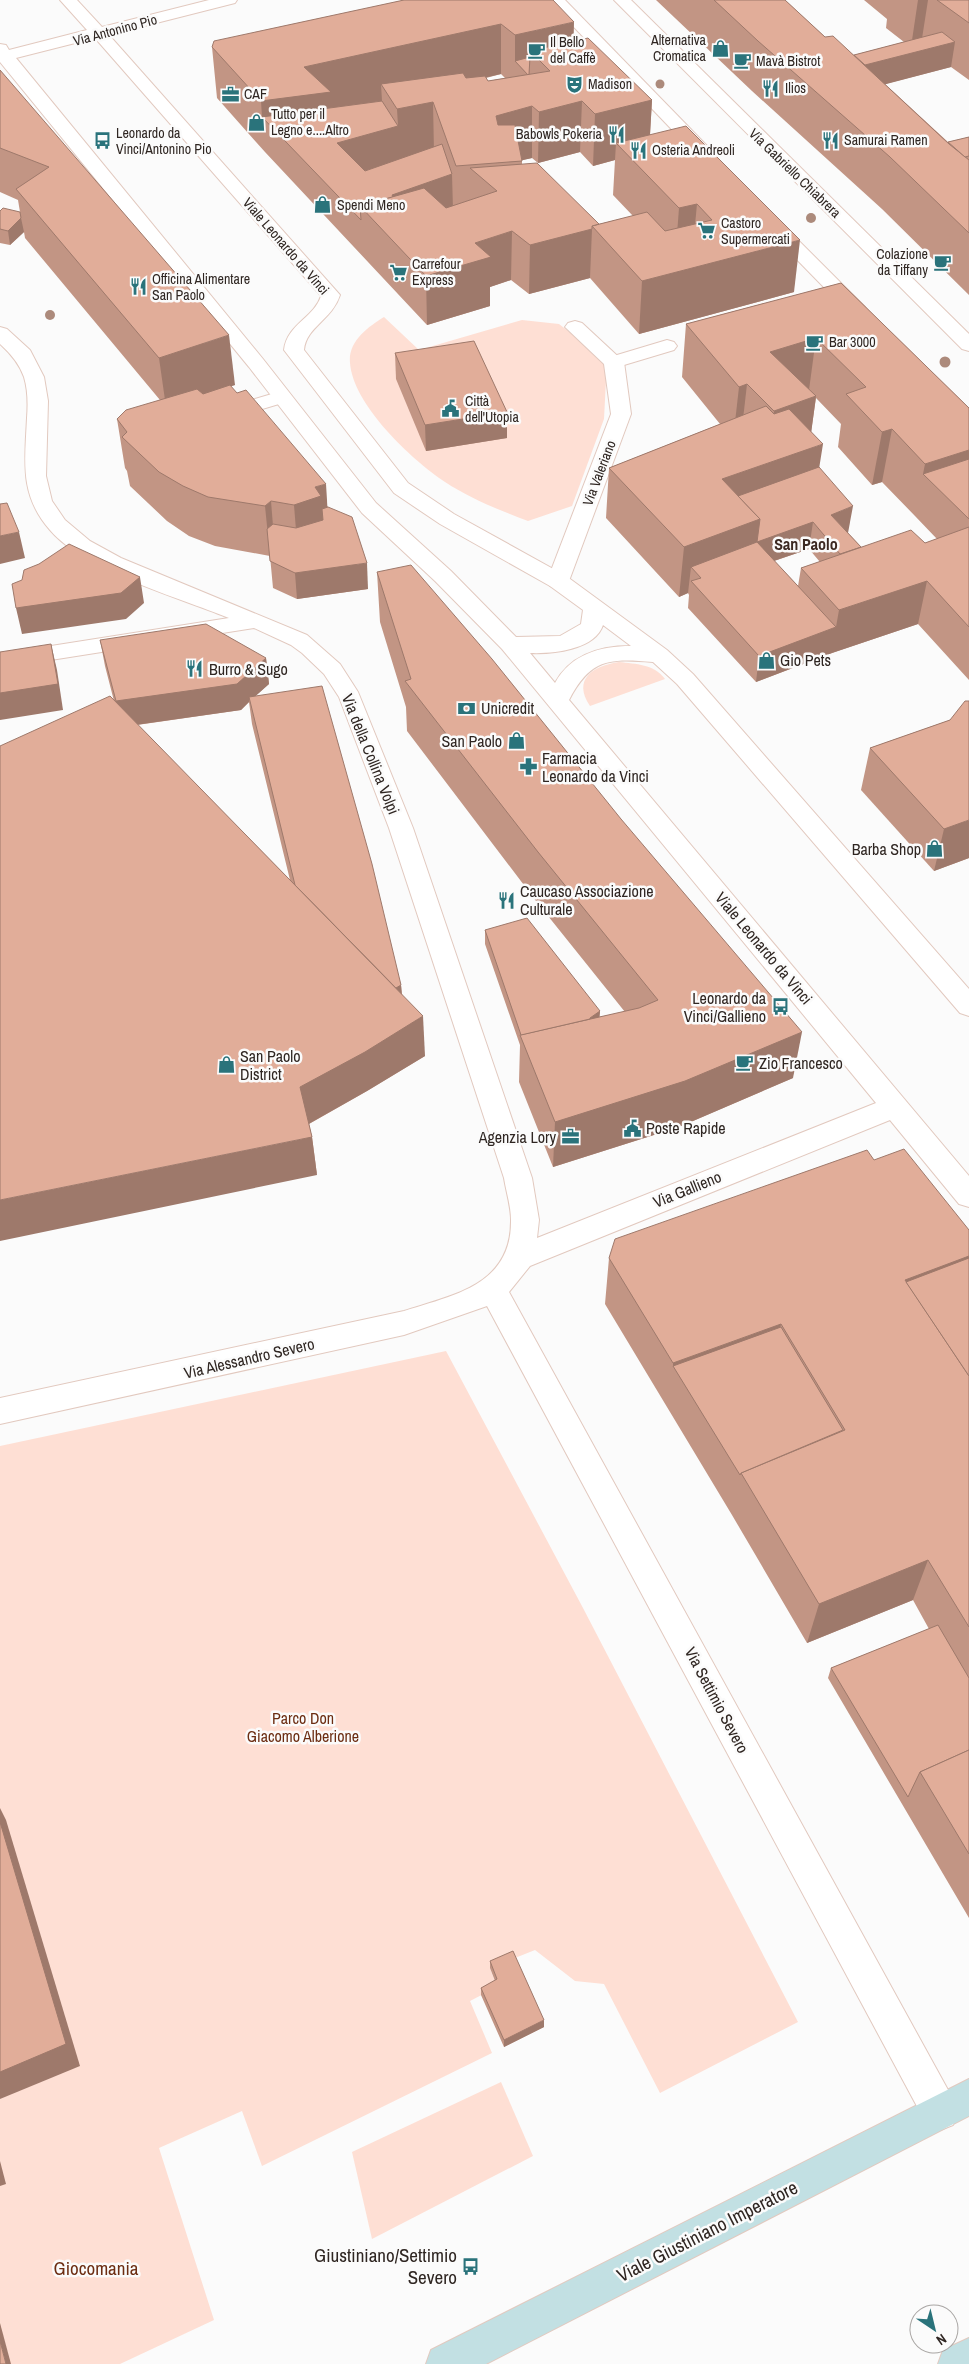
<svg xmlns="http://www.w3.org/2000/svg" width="969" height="2364" font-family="'Archivo Narrow',sans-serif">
	<rect width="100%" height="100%" fill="#fbfbfb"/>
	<g fill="#fedfd4">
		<path d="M384,317L419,350L522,320L559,324L607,361L604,419L572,506L528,521C499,510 471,499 445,482C412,460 353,405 350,363C348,341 368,327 384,317Z"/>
		<path d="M619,662C636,664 654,664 665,679L590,706C572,679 593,666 619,662Z"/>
		<path d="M446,1351L583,1608L798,2022L660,2093L604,1984L575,1981L535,1950L490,1968L497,1987L470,2001L492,2053L262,2166L242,2111L159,2148L214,2320L120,2364H0V1446Z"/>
		<path d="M501,2082L533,2156L372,2239L352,2152Z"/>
	</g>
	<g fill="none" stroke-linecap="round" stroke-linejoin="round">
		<defs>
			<g id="lane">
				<path d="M575,321L582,323L624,362L631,414L569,581L566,586L558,588L550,586L547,581L611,414L604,364L565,327L568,323Z"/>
				<path d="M282,391L289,393L292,397L289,401L222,421L215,419L212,415L215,411Z"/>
			</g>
			<g id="street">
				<path d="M60,0H77L102,27L209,0H237L235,3L109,35L340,295C332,320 306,327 304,350L408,483L454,514L566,576L667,650L693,674L969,989V1016L960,1013L677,684L653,662C609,658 590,659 569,700L969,1176V1207L959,1204L890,1120L530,1266L509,1292L953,2099L958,2112L953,2125L940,2130L927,2125L487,1306L404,1335L0,1424V1398L404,1311C454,1295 512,1285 511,1220C511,1206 506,1191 504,1178L389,828L339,697L324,674L302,653L291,645L254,628L0,668V654L229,618C178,597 86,572 50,530C19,495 25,461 27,418C28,405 28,390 24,377C19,363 10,353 0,344V327L7,329L30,350L44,377L48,401L46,476L52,501L65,520L90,541L121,558L307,635L340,664L358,692L413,828L532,1178L539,1220L537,1238L876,1103L502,649L435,581L362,513L249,367L0,62V44L6,45L9,50L87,30ZM95,38L321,296C314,318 287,324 284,350L394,493L440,524L550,586L583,610L581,624L560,636L516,637L451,571L376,503L263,359L16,58ZM603,625L631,646C600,646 571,654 555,683L530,653C552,654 595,650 603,625Z"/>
				<path d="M548,0H565L712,151L715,155L712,159H700Z"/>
				<path d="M614,0H631L969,334V351L962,349Z"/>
				<path d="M772,219L778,220L865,307L868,311L865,315H851L766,228L763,224L766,220Z"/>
				<path d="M667,340L674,342L677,346L674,350L614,368L607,366L604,362L607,358Z"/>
			</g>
			<g id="secondary">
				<path d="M969,2079V2116L486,2364H426L431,2350Z"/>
				<path d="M969,2338V2364H938L943,2350Z"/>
			</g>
		</defs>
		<use href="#lane" stroke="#e2c9bf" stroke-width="2"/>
		<use href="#street" stroke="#e2c9bf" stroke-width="2"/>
		<use href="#secondary" stroke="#e2c9bf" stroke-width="2"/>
		<use href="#lane" fill="#fff" fill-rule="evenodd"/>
		<use href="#street" fill="#fff" fill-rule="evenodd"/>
		<use href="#secondary" fill="#c2e0e3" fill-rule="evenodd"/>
	</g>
	<g fill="#ac8a7b">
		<circle cx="660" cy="84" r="4.5"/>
		<circle cx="811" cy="218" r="5"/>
		<circle cx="50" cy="315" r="5"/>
		<circle cx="945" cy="362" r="5.5"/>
	</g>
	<g fill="#c29584" fill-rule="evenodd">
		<path d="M404,0L574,41L652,100L650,135L794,292L639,334L590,278L529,294L511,280L490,287V306L427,325L265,152L217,98L212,47ZM501,74L505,78L488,81L486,78ZM580,152L593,166L615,160L613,195L633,216L599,224L522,164V160L532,158L538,163Z"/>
		<path d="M656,0H785L825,37L854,55L904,42L886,28L887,19L864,0H969V80L951,67L885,84L948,142L969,137V295L882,209L752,91Z"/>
		<path d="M0,70L235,385L230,386L328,507L368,589L297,599L273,588L270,556L215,546L189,536L167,521L130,486L127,471L125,468L117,419L160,400L25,238L24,232L10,245L0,243V211L20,212L18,200L0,192Z"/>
		<path d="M841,283L969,408V680L918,624L832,653L756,682L688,608L689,595L688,593L679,597L606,518L609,468L720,424L682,377L686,324ZM816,398L841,424L838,447L872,485L882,482L915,516L937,539L925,543L861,547L848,533L819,467L811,432ZM809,549L820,562L801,568L798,586L774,561Z"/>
		<path d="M395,353L507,412V438L426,451L396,379Z"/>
		<path d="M377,572L793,1078L679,1127L553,1167L519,1082L520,1045L485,944V930L600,1011L599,1017L625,1012L536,901L407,731L406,707L380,622Z"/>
		<path d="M100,640L266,658L269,684L255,696L401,985L402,994L425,1056L367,1091L309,1124L312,1137L317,1175L114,701L105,666ZM249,702L252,724L290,880L137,725L241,710Z"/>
		<path d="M950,720L969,858L934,871L861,790L870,748Z"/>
		<path d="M874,1160L969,1230V1918L828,1678L831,1668L929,1629L913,1600L807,1643L732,1515L605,1304L609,1258Z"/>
		<path d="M490,1961L544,2027L504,2047L481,1995V1988L495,1981L490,1968Z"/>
	</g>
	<g fill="#9e796b">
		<path d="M918,0H928L921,45L911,47Z"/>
		<path d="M574,22L573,66L550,71L530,51L529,76L515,61V86V35Z"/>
		<path d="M501,24V74L391,99L381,84L382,101L262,117L261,101L304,67Z"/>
		<path d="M955,42L951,67L837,97L841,71Z"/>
		<path d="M652,100L649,151L616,143L615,160L593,166L595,114Z"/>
		<path d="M582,101L580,152L538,163L539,112Z"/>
		<path d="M433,102L434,153L399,161L339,178L337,143L398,126L397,109Z"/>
		<path d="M532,106V158L519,161L496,163V116Z"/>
		<path d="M452,174L453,210L397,245L392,195Z"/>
		<path d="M697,204L692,256L675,261L679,208Z"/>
		<path d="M21,218L24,232L10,245L8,231Z"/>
		<path d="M592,229L590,278L529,294L530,245Z"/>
		<path d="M512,231L511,280L490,287V306L427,325L426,276L475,243Z"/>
		<path d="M800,240L794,292L639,334L642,281Z"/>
		<path d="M229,335L235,385L166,407L159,358Z"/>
		<path d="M816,338L809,390L770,352Z"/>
		<path d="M747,384L741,437L733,440L739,387Z"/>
		<path d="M816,396L809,449L823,444L815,494L720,503L722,479L768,463L774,411Z"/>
		<path d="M507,412V438L426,451L425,425Z"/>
		<path d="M892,429L882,482L872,485L882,432Z"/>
		<path d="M969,450V499L923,474L925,464Z"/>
		<path d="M326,484L329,533L298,555L294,505L315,487Z"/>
		<path d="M271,501L275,551L270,556L265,506Z"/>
		<path d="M853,506L848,533L831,515Z"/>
		<path d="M760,519L813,522L809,549L753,568L691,567L688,593L679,597L684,547Z"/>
		<path d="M19,532L25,558L0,564V536Z"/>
		<path d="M367,563L368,589L297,599L295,573Z"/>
		<path d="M140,577L144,603L126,619L22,634L16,608Z"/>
		<path d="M927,581L918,624L832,653L756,682L759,656L836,627L839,610Z"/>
		<path d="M51,644L57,670L63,710L0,720V693Z"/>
		<path d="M266,658L269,684L250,701L249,697V702L241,710L121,727L116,701Z"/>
		<path d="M969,820V858L934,871L944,829Z"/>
		<path d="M401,985L403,1010L385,992Z"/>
		<path d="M600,1011L599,1024L589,1032L590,1018Z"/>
		<path d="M423,1016L425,1056L367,1091L305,1126L300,1087Z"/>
		<path d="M802,1032L793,1078L679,1127L553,1167L555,1122Z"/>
		<path d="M312,1137L317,1175L0,1241V1200Z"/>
		<path d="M969,1256V1296L924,1313L905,1280Z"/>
		<path d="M781,1324L772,1369L673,1366V1363Z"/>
		<path d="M928,1560L913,1600L807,1643L819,1604Z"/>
		<path d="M0,1808L6,1820L80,2066L0,2099Z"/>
		<path d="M544,2020V2027L504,2047V2040Z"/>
		<path d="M0,2161L6,2184L0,2186Z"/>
		<path d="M0,2323L11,2364H6L0,2341Z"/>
	</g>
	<g fill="#e1ad99" stroke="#9e796b">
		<path d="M404,0H553L574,22L515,35L501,24L304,67L331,92L261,101L212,47L214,41Z"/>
		<path d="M714,0H785L825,37L833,36L949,144L969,160V233L890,157L758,41Z"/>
		<path d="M937,0H969V23Z"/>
		<path d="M942,32L955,42L865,65L854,55Z"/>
		<path d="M588,38L652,100L595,114L582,101L539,112L532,106L496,116L498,125H515L522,161L456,166L433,102L397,109L381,84L463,73L466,78L485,76L488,81L550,71L530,51Z"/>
		<path d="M530,57L529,74L528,75L515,61Z"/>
		<path d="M0,70L229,335L159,358L16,189L49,167L0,148Z"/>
		<path d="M382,101L398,126L337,143L365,171L442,144L452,174L392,195L393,197L360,206L361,220L262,117Z"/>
		<path d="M686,126L800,240L642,281L592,226L647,212L665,231L712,220L697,204L679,208L616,143Z"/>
		<path d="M969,137V156L965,157L948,142Z"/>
		<path d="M537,163L599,224L592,226V229L530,245L512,231L475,243L491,257L426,276L360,206L424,188L446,208L497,191L470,168Z"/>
		<path d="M3,208L20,212L21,218L8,231L0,229V211Z"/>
		<path d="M841,283L969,408V450L925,464L892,429L882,432L846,394L866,387L816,338L770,352L816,396L774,411L747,384L739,387L686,324Z"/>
		<path d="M474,341L507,412L425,425L395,353Z"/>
		<path d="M230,385L237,393L246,390L326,484L315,487L321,496L294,505L271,501L265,506L208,497L183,486L159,472L122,437L127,432L117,419L126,410L197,389L203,394Z"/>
		<path d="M766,406L774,414L789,409L823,444L722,479L760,519L684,547L609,468Z"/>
		<path d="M969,459V519L923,474Z"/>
		<path d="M819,467L853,506L831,515L861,547L840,554L813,522L757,542L760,519L738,496Z"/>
		<path d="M7,503L19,532L0,536V504Z"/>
		<path d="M328,507L352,517L367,563L295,573L270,561L267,529L273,524L296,528L323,520L322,509Z"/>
		<path d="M969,527V627L927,581L839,610L801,568L911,530L925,543Z"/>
		<path d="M757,542L836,627L759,656L691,581L701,578L691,567Z"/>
		<path d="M69,544L140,577L121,593L16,608L12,584L22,580L24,570L39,564Z"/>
		<path d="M411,565L492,659L621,819L802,1032L685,1081L555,1122L520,1035L639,1008L658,1000L538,852L405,681L411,679L377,572Z"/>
		<path d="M206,624L266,658L237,684L116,701L100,640Z"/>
		<path d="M51,644L58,684L0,693V652Z"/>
		<path d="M322,686L372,864L401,985L396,988L295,885L249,697Z"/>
		<path d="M110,696L423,1016L365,1052L300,1087L312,1137L0,1200V746Z"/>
		<path d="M965,701H969V820L944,829L870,748L950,720Z"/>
		<path d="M527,918L600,1011L590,1018V1019L521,1035L485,930Z"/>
		<path d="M904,1149L969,1230V1256L905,1280L969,1376V1627L928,1560L819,1604L741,1473L845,1430L781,1324L673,1363L609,1258L615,1239L867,1150L874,1160Z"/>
		<path d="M969,1258V1376L906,1282Z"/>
		<path d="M781,1327L843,1430L741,1473L740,1475L673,1366Z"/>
		<path d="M938,1625L969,1678V1750L920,1772L908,1797L831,1668Z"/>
		<path d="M969,1750V1854L920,1772Z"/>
		<path d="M0,1822L66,2044L0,2072Z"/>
		<path d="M513,1951L544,2020L504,2040L481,1988L497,1979L490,1961Z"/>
		<path d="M0,2341L6,2364H0Z"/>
	</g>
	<defs>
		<symbol id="shop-bare" viewBox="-9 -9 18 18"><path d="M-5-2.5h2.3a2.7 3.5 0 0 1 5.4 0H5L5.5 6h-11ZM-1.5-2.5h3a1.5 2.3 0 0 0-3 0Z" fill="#2a737b" stroke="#fbfbfb" stroke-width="2.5" paint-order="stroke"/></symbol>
		<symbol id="cafe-bare" viewBox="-9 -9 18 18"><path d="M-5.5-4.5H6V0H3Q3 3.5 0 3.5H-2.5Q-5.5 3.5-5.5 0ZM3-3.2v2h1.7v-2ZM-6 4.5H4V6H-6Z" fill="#2a737b" stroke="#fbfbfb" stroke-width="2.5" paint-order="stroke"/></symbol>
		<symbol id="theatre-bare" viewBox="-9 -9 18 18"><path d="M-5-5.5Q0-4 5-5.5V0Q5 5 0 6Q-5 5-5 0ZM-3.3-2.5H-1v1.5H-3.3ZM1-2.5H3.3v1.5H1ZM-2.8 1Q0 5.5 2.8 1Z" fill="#2a737b" stroke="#fbfbfb" stroke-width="2.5" paint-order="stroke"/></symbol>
		<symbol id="restaurant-bare" viewBox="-9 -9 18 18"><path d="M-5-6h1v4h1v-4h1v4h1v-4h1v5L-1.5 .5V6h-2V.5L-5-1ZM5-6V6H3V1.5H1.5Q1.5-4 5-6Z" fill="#2a737b" stroke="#fbfbfb" stroke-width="2.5" paint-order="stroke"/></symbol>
		<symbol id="office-bare" viewBox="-9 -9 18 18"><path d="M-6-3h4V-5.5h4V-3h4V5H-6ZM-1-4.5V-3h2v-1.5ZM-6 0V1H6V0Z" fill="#2a737b" stroke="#fbfbfb" stroke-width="2.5" paint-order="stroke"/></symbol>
		<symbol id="bus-bare" viewBox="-9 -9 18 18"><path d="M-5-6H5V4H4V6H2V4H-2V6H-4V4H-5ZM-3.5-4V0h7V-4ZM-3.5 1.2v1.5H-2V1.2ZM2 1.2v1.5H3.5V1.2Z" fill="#2a737b" stroke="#fbfbfb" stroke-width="2.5" paint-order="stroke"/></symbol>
		<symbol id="supermarket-bare" viewBox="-9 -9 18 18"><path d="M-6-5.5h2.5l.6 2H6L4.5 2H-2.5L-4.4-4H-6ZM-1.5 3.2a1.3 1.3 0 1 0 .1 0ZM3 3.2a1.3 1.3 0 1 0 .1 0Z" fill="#2a737b" stroke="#fbfbfb" stroke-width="2.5" paint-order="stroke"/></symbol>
		<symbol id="civic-bare" viewBox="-9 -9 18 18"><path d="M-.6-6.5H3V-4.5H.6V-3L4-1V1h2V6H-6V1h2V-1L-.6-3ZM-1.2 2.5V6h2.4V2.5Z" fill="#2a737b" stroke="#fbfbfb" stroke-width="2.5" paint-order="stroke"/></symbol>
		<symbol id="bank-bare" viewBox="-9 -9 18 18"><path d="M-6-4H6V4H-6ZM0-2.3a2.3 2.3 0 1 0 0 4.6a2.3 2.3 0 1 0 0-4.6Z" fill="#2a737b" stroke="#fbfbfb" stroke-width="2.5" paint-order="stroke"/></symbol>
		<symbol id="pharmacy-bare" viewBox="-9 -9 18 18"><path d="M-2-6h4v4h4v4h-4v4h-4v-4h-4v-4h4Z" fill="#2a737b" stroke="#fbfbfb" stroke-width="2.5" paint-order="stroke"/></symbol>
	</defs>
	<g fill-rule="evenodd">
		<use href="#shop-bare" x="708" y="36" width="25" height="25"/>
		<use href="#cafe-bare" x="524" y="38" width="25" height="25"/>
		<use href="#cafe-bare" x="730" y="48" width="25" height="25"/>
		<use href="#theatre-bare" x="562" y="72" width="25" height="25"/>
		<use href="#restaurant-bare" x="758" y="76" width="25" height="25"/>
		<use href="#office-bare" x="218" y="82" width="25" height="25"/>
		<use href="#shop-bare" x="244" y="110" width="25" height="25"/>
		<use href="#restaurant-bare" x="604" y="122" width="25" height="25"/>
		<use href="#restaurant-bare" x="818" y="128" width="25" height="25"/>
		<use href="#bus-bare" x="90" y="128" width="25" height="25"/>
		<use href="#restaurant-bare" x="626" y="138" width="25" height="25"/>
		<use href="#shop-bare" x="310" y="192" width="25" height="25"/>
		<use href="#supermarket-bare" x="694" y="218" width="25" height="25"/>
		<use href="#cafe-bare" x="930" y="250" width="25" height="25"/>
		<use href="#supermarket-bare" x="386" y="260" width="25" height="25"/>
		<use href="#restaurant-bare" x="126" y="274" width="25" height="25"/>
		<use href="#cafe-bare" x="802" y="330" width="25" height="25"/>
		<use href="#civic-bare" x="438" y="396" width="25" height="25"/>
		<use href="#shop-bare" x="754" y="648" width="25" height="25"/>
		<use href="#restaurant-bare" x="182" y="656" width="25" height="25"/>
		<use href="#bank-bare" x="454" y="696" width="25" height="25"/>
		<use href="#shop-bare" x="504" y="728" width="25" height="25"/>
		<use href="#pharmacy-bare" x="516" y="754" width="25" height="25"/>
		<use href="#shop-bare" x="922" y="836" width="25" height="25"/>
		<use href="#restaurant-bare" x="494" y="888" width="25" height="25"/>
		<use href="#bus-bare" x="768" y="994" width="25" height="25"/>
		<use href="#cafe-bare" x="732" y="1050" width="25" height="25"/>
		<use href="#shop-bare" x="214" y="1052" width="25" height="25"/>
		<use href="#civic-bare" x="620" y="1116" width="25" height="25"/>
		<use href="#office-bare" x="558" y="1124" width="25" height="25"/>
		<use href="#bus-bare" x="458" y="2254" width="25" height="25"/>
	</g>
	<g text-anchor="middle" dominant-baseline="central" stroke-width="5" stroke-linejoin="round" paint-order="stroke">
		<g font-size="14" fill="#2f2622" stroke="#fbfbfb">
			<text transform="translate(115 30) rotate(-15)">Via Antonino Pio</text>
			<text transform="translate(795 173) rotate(44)">Via Gabriello Chiabrera</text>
			<text transform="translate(286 246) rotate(49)">Viale Leonardo da Vinci</text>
			<text transform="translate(599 473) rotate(-69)">Via Valeriano</text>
		</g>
		<g font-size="14" fill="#2f2622" stroke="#fbfbfb" text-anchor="start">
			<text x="706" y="40" text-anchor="end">Alternativa<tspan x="706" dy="16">Cromatica</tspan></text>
			<text x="550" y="42">Il Bello<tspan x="550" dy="16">del Caffè</tspan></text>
			<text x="756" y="61">Mavà Bistrot</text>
			<text x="588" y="84">Madison</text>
			<text x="785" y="88">Ilios</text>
			<text x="244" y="94">CAF</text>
			<text x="271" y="114">Tutto per il<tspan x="271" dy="16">Legno e....Altro</tspan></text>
			<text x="116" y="133">Leonardo da<tspan x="116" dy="16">Vinci/Antonino Pio</tspan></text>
			<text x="602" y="134" text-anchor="end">Babowls Pokeria</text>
			<text x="844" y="140">Samurai Ramen</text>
			<text x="652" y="150">Osteria Andreoli</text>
			<text x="337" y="205">Spendi Meno</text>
			<text x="721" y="223">Castoro<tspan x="721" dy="16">Supermercati</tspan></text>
			<text x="928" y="254" text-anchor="end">Colazione<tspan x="928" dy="16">da Tiffany</tspan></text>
			<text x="412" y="264">Carrefour<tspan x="412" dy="16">Express</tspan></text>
			<text x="152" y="279">Officina Alimentare<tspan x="152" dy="16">San Paolo</tspan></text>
			<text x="829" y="342">Bar 3000</text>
			<text x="465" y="401">Città<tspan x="465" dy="16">dell'Utopia</tspan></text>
		</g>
		<g font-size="16" font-weight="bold" fill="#3c2922" stroke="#fbfbfb">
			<text x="806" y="544">San Paolo</text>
		</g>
		<g font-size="16" fill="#2f2622" stroke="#fbfbfb" text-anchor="start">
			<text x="780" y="660">Gio Pets</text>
			<text x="209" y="669">Burro &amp; Sugo</text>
			<text x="481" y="708">Unicredit</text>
			<text x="502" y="741" text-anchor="end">San Paolo</text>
			<text x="542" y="758">Farmacia<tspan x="542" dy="18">Leonardo da Vinci</tspan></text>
			<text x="921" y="849" text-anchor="end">Barba Shop</text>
			<text x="520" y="891">Caucaso Associazione<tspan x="520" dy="18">Culturale</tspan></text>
			<text x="766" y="998" text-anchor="end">Leonardo da<tspan x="766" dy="18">Vinci/Gallieno</tspan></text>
			<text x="240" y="1056">San Paolo<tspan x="240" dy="18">District</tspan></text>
			<text x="759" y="1063">Zio Francesco</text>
			<text x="646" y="1128">Poste Rapide</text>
			<text x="556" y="1137" text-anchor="end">Agenzia Lory</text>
		</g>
		<g font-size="16" fill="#2f2622" stroke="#fbfbfb">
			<text transform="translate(371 754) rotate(68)">Via della Collina Volpi</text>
			<text transform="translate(764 948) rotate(50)">Viale Leonardo da Vinci</text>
			<text transform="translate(687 1189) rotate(-22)">Via Gallieno</text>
			<text transform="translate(249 1358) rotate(-13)">Via Alessandro Severo</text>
			<text transform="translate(717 1700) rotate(62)">Via Settimio Severo</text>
		</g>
		<g font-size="16" fill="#6c2d12" stroke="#fbfbfb">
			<text x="303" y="1718">Parco Don<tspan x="303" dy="18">Giacomo Alberione</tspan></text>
		</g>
		<g font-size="19" fill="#2f2622" stroke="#fbfbfb">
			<text transform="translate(707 2231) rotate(-27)">Viale Giustiniano Imperatore</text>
		</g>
		<g font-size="19" fill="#2f2622" stroke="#fbfbfb" text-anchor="end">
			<text x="457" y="2255">Giustiniano/Settimio<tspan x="457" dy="22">Severo</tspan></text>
		</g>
		<g font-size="19" fill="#6c2d12" stroke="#fbfbfb">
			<text x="96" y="2268">Giocomania</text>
		</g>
	</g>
	<g transform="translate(934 2329) rotate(145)"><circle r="24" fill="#fbfbfb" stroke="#a9a6a4"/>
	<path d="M0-4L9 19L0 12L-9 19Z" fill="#2a737b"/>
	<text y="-8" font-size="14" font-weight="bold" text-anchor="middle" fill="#2f2622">N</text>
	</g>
</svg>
